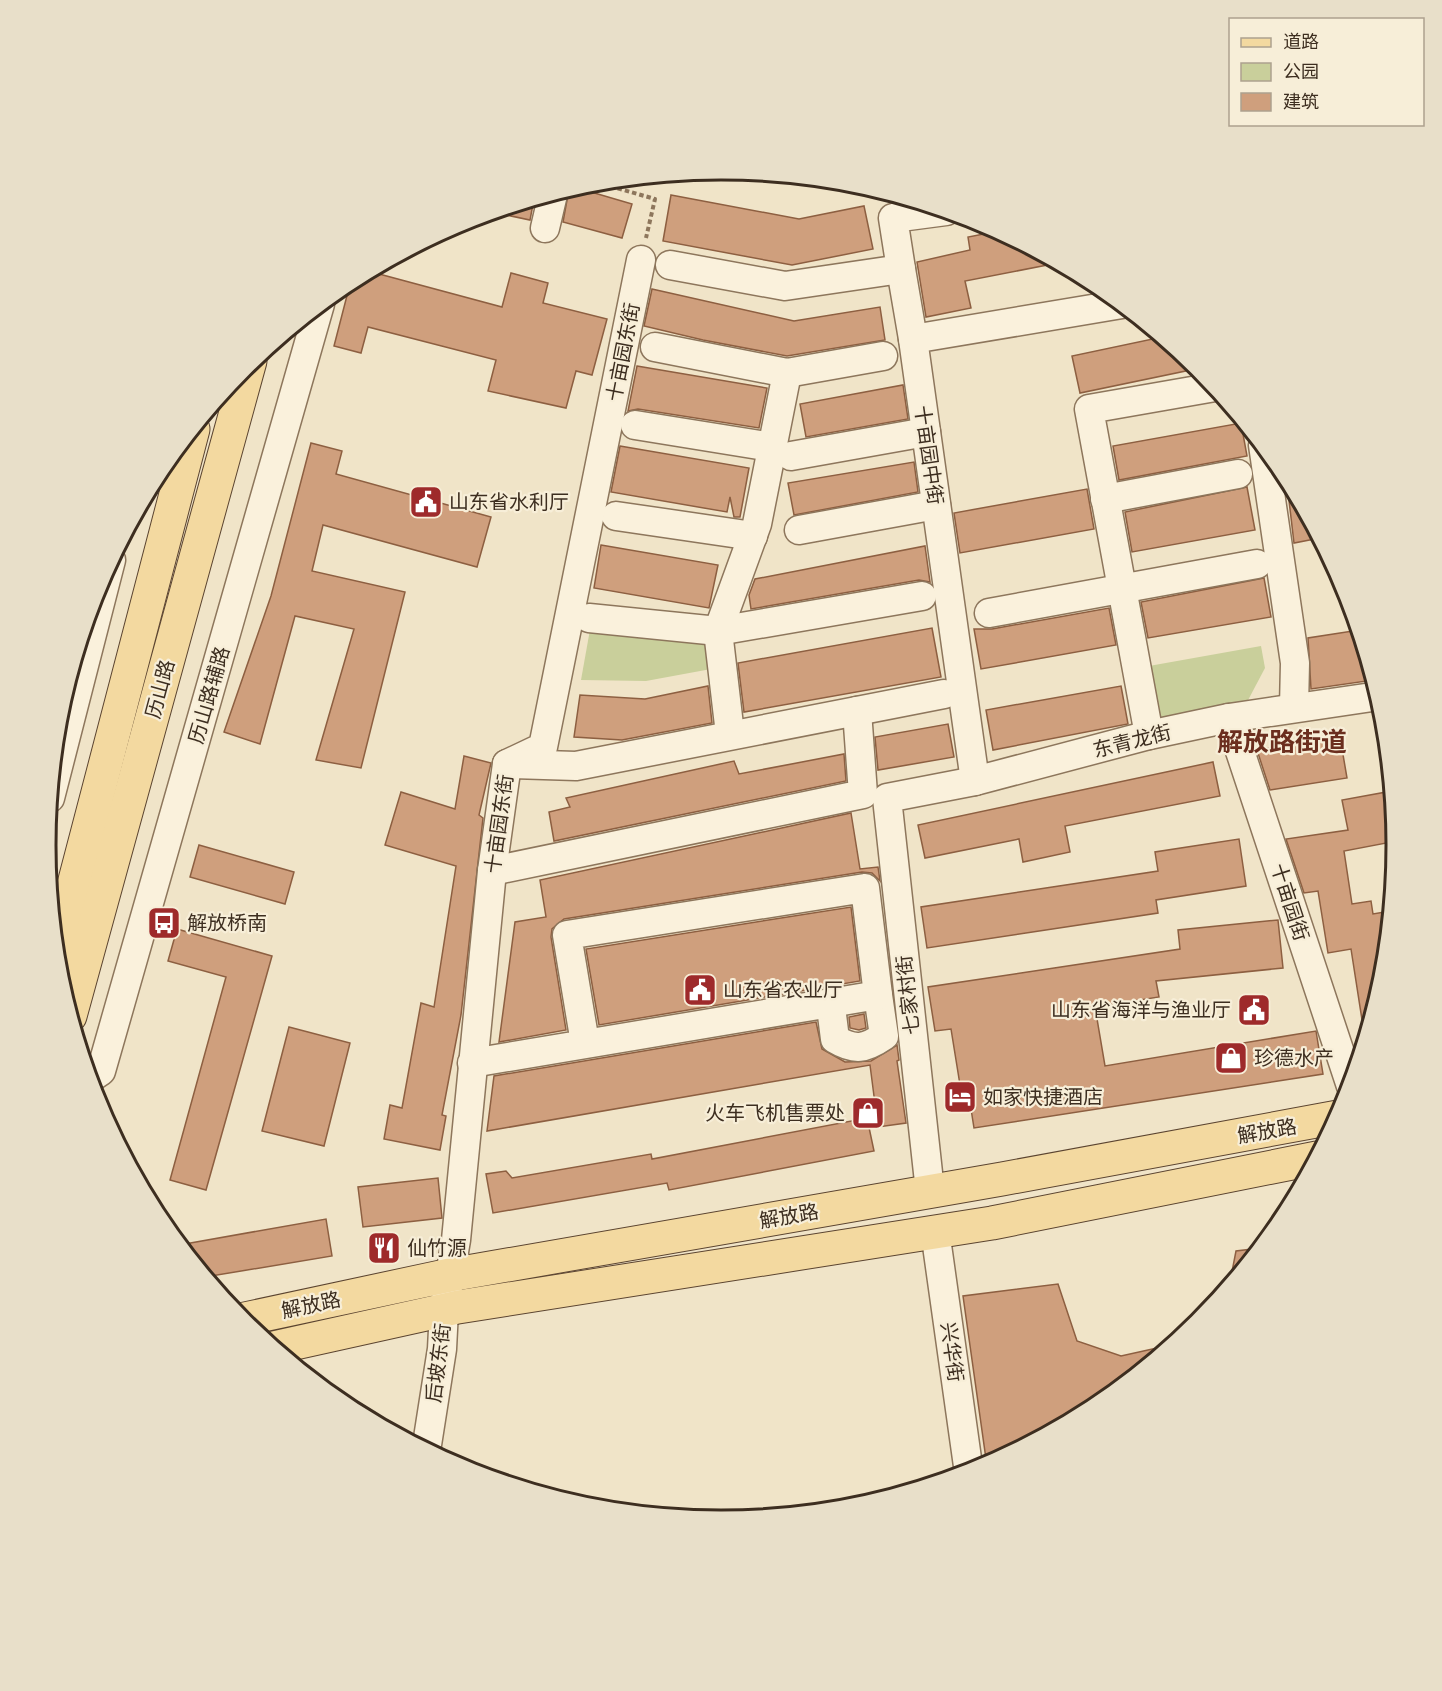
<svg xmlns="http://www.w3.org/2000/svg" width="1442" height="1691" font-family="'Roboto Serif','Noto Sans SC',serif">
	<rect width="100%" height="100%" fill="#f0e4c8"/>
	<g fill="#c9cf9b">
		<path d="M591,624L706,638L711,669L646,681L581,680Z"/>
		<path d="M1261,646L1265,668L1246,704L1150,723L1149,666Z"/>
	</g>
	<g fill="#cf9f7d" stroke="#8d5f41" stroke-width="1.5">
		<path d="M574,187L632,204L622,238L563,222L569,189Z"/>
		<path d="M671,195L799,219L864,206L873,249L792,265L663,241Z"/>
		<path d="M534,199L530,220L492,212L515,205Z"/>
		<path d="M999,231L1058,263L965,281L971,308L926,317L917,262L970,250L968,237Z"/>
		<path d="M368,271L502,307L511,273L548,283L543,303L607,319L592,375L576,371L566,408L488,391L496,360L368,327L361,353L334,346L351,280Z"/>
		<path d="M652,289L794,321L880,307L885,340L787,356L703,340L644,326Z"/>
		<path d="M1162,337L1200,368L1080,393L1072,356Z"/>
		<path d="M637,366L767,388L759,428L638,409L628,411Z"/>
		<path d="M903,385L908,419L806,437L800,404Z"/>
		<path d="M1241,423L1247,456L1119,480L1113,446Z"/>
		<path d="M311,443L342,451L336,474L491,517L477,567L323,525L312,571L405,592L361,768L316,760L354,629L295,616L260,744L224,732L271,596Z"/>
		<path d="M620,446L749,468L740,517H734L730,497L727,512L611,492Z"/>
		<path d="M914,462L918,492L794,515L788,483Z"/>
		<path d="M1286,475L1310,520L1320,538L1294,543Z"/>
		<path d="M1247,487L1255,530L1132,552L1125,512Z"/>
		<path d="M1087,489L1094,529L960,553L954,513Z"/>
		<path d="M601,545L718,565L709,608L594,588Z"/>
		<path d="M925,546L930,582L919,580L751,609L749,595L755,579Z"/>
		<path d="M1264,578L1271,617L1148,638L1141,602Z"/>
		<path d="M1109,608L1116,645L981,669L974,629H992Z"/>
		<path d="M932,628L941,677L744,712L738,663Z"/>
		<path d="M1359,630L1374,680L1311,689L1308,638Z"/>
		<path d="M708,686L712,723L622,740L574,737L580,695L645,699Z"/>
		<path d="M1121,686L1128,724L993,750L986,710Z"/>
		<path d="M948,724L954,757L878,770L875,737Z"/>
		<path d="M1340,737L1347,778L1270,790L1257,750Z"/>
		<path d="M844,754L846,781L554,841L549,812L570,807L566,798L734,761L739,774Z"/>
		<path d="M464,756L491,763L479,815L483,818L461,1015L442,1115L446,1116L440,1150L384,1139L390,1105L402,1108L421,1003L434,1007L456,866L385,845L401,792L455,809Z"/>
		<path d="M1213,762L1220,796L1065,826L1070,852L1023,862L1019,839L925,858L918,825Z"/>
		<path d="M1392,791L1397,841L1344,851L1352,904L1371,901L1373,914L1391,911L1386,957L1378,959L1382,984L1365,1039L1351,949L1328,953L1318,891L1304,893L1286,839L1348,830L1342,800Z"/>
		<path d="M851,813L860,869L878,867L880,881L872,873L862,872L564,919L552,929L551,937L566,1030L499,1042L515,922L546,917L540,880Z"/>
		<path d="M1239,839L1246,886L1156,900L1158,913L927,948L921,907L1158,871L1155,852Z"/>
		<path d="M199,845L294,872L285,904L190,877Z"/>
		<path d="M851,907L860,981L599,1025L586,949Z"/>
		<path d="M1278,920L1283,968L1156,981L1159,997L1095,1007L1105,1066L1316,1031L1323,1074L974,1128L968,1090L961,1091L951,1029L935,1031L928,987L1180,949L1178,930Z"/>
		<path d="M177,929L272,956L206,1190L170,1180L226,977L168,961Z"/>
		<path d="M864,1014L866,1028L859,1030L850,1028L849,1017Z"/>
		<path d="M816,1022L822,1049L845,1062L871,1061L897,1045L899,1060L897,1061L906,1123L878,1127L870,1065L487,1131L494,1076Z"/>
		<path d="M289,1027L350,1043L324,1146L262,1131Z"/>
		<path d="M867,1118L874,1151L669,1190L667,1183L493,1213L486,1174L506,1171L512,1178L651,1154L652,1159Z"/>
		<path d="M438,1178L442,1218L363,1227L358,1187Z"/>
		<path d="M326,1219L332,1256L205,1277L179,1245Z"/>
		<path d="M1261,1248L1244,1269L1229,1287L1236,1251Z"/>
		<path d="M1058,1284L1077,1341L1121,1356L1175,1344L1096,1408L987,1466L963,1296Z"/>
	</g>
	<g fill="none" stroke-linecap="round" stroke-linejoin="round">
		<defs>
			<g id="minor">
				<path d="M545,228L553,194"/>
				<path d="M670,265L785,286L901,269L913,339"/>
				<path d="M901,269L893,218L946,211"/>
				<path d="M655,347L787,373L883,356"/>
				<path d="M635,425L772,447"/>
				<path d="M1263,445L1295,663L1294,707"/>
				<path d="M791,456L926,432"/>
				<path d="M1105,499L1238,474"/>
				<path d="M616,516L753,536"/>
				<path d="M799,530L936,505"/>
				<path d="M989,613L1257,564"/>
				<path d="M589,618L718,631L922,596"/>
				<path d="M1229,718L1351,1086"/>
				<path d="M730,734L718,631L757,524L787,373"/>
				<path d="M1149,735L1089,409L1215,387"/>
				<path d="M507,764L543,747L641,260"/>
				<path d="M512,764L576,766L944,694"/>
				<path d="M975,781L913,339L1122,304"/>
				<path d="M50,798L111,560"/>
				<path d="M492,871L863,794L857,711"/>
				<path d="M832,1015L835,1039C855,1051 865,1049 884,1036L878,995"/>
				<path d="M472,1063L878,995L865,888L567,935L585,1043"/>
				<path d="M89,1079L101,1071L320,304"/>
				<path d="M930,1191L887,798L975,781L1149,735L1229,718L1379,696"/>
				<path d="M935,1231L969,1473"/>
				<path d="M426,1451L442,1349L444,1310L456,1240L492,871L507,764"/>
			</g>
			<g id="major">
				<path d="M56,953L193,429"/>
				<path d="M70,1016L250,361"/>
				<path d="M240,1320L450,1275L1002,1179L1338,1117"/>
				<path d="M273,1348L458,1307L992,1223L1317,1158"/>
			</g>
		</defs>
		<use href="#minor" stroke="#8d765c" stroke-width="31"/>
		<use href="#major" stroke="#5b4430" stroke-width="35"/>
		<path stroke="#8d765c" stroke-width="4" stroke-dasharray="4.5 3" stroke-linecap="butt" d="M596,182L655,199L646,238"/>
		<use href="#minor" stroke="#faf1dc" stroke-width="28"/>
		<use href="#major" stroke="#f3d9a0" stroke-width="33"/>
	</g>
	<defs>
		<symbol id="civic-square" viewBox="-11 -11 22 22"><rect x="-9" y="-9" width="18" height="18" rx="4" fill="#9e2a2b" stroke="#f7eed8"/><path d="M-.6-6.5H3V-4.5H.6V-3L4-1V1h2V6H-6V1h2V-1L-.6-3ZM-1.2 2.5V6h2.4V2.5Z" fill="#fff"/></symbol>
		<symbol id="bus-square" viewBox="-11 -11 22 22"><rect x="-9" y="-9" width="18" height="18" rx="4" fill="#9e2a2b" stroke="#f7eed8"/><path d="M-5-6H5V4H4V6H2V4H-2V6H-4V4H-5ZM-3.5-4V0h7V-4ZM-3.5 1.2v1.5H-2V1.2ZM2 1.2v1.5H3.5V1.2Z" fill="#fff"/></symbol>
		<symbol id="shop-square" viewBox="-11 -11 22 22"><rect x="-9" y="-9" width="18" height="18" rx="4" fill="#9e2a2b" stroke="#f7eed8"/><path d="M-5-2.5h2.3a2.7 3.5 0 0 1 5.4 0H5L5.5 6h-11ZM-1.5-2.5h3a1.5 2.3 0 0 0-3 0Z" fill="#fff"/></symbol>
		<symbol id="hotel-square" viewBox="-11 -11 22 22"><rect x="-9" y="-9" width="18" height="18" rx="4" fill="#9e2a2b" stroke="#f7eed8"/><path d="M-6-4.5h1.5V1H6V5H4.5V3h-9V5H-6ZM-4 0a1.8 1.8 0 1 1 3.6 0ZM.5 0V-2.5h3Q6-2.5 6 0Z" fill="#fff"/></symbol>
		<symbol id="restaurant-square" viewBox="-11 -11 22 22"><rect x="-9" y="-9" width="18" height="18" rx="4" fill="#9e2a2b" stroke="#f7eed8"/><path d="M-5-6h1v4h1v-4h1v4h1v-4h1v5L-1.5 .5V6h-2V.5L-5-1ZM5-6V6H3V1.5H1.5Q1.5-4 5-6Z" fill="#fff"/></symbol>
	</defs>
	<g fill-rule="evenodd">
		<use href="#civic-square" x="407" y="483" width="38" height="38"/>
		<use href="#bus-square" x="145" y="904" width="38" height="38"/>
		<use href="#civic-square" x="681" y="971" width="38" height="38"/>
		<use href="#civic-square" x="1235" y="991" width="38" height="38"/>
		<use href="#shop-square" x="1212" y="1039" width="38" height="38"/>
		<use href="#hotel-square" x="941" y="1078" width="38" height="38"/>
		<use href="#shop-square" x="849" y="1094" width="38" height="38"/>
		<use href="#restaurant-square" x="365" y="1229" width="38" height="38"/>
	</g>
	<g text-anchor="middle" dominant-baseline="central" stroke-width="4.5" stroke-linejoin="round" paint-order="stroke">
		<g font-size="20" fill="#3d2e20" stroke="#f7eed8">
			<text transform="translate(623 352) rotate(-79)">十亩园东街</text>
			<text transform="translate(929 455) rotate(82)">十亩园中街</text>
			<text transform="translate(160 689) rotate(-75)">历山路</text>
			<text transform="translate(209 695) rotate(-74)">历山路辅路</text>
			<text transform="translate(1132 741) rotate(-14)">东青龙街</text>
			<text transform="translate(499 824) rotate(-82)">十亩园东街</text>
			<text transform="translate(1290 902) rotate(72)">十亩园街</text>
			<text transform="translate(908 995) rotate(-96)">七家村街</text>
			<text transform="translate(1267 1131) rotate(-10)">解放路</text>
			<text transform="translate(789 1216) rotate(-10)">解放路</text>
			<text transform="translate(311 1305) rotate(-12)">解放路</text>
			<text transform="translate(952 1352) rotate(82)">兴华街</text>
			<text transform="translate(438 1363) rotate(-83)">后坡东街</text>
		</g>
		<g font-size="20" fill="#3d2e20" stroke="#f7eed8" text-anchor="start">
			<text x="449" y="502">山东省水利厅</text>
			<text x="187" y="923">解放桥南</text>
			<text x="723" y="990">山东省农业厅</text>
			<text x="1231" y="1010" text-anchor="end">山东省海洋与渔业厅</text>
			<text x="1254" y="1058">珍德水产</text>
			<text x="983" y="1097">如家快捷酒店</text>
			<text x="845" y="1113" text-anchor="end">火车飞机售票处</text>
			<text x="407" y="1248">仙竹源</text>
		</g>
		<g font-size="26" font-weight="bold" fill="#6b2e1e" stroke="#f7eed8">
			<text x="1282" y="742">解放路街道</text>
		</g>
	</g>
	<path d="M0 0H1442V1691H0ZM56 845a665 665 0 1 1 1330 0a665 665 0 1 1-1330 0Z" fill="#e8dfc9" fill-rule="evenodd"/>
	<path fill="none" stroke="#3d2e20" stroke-width="3" d="M56 845a665 665 0 1 1 1330 0a665 665 0 1 1-1330 0Z"/>
	<rect x="1229" y="18" width="195" height="108" fill="#f7eed8" stroke="#ada18e" stroke-width="1.5"/>
	<rect x="1241" y="38" width="30" height="9" fill="#f3d9a0" stroke="#ada18e" stroke-width="1.5"/>
	<text x="1283" y="48" font-size="18" fill="#3d2e20">道路</text>
	<rect x="1241" y="63" width="30" height="18" fill="#c9cf9b" stroke="#ada18e" stroke-width="1.5"/>
	<text x="1283" y="78" font-size="18" fill="#3d2e20">公园</text>
	<rect x="1241" y="93" width="30" height="18" fill="#cf9f7d" stroke="#ada18e" stroke-width="1.5"/>
	<text x="1283" y="108" font-size="18" fill="#3d2e20">建筑</text>
</svg>
